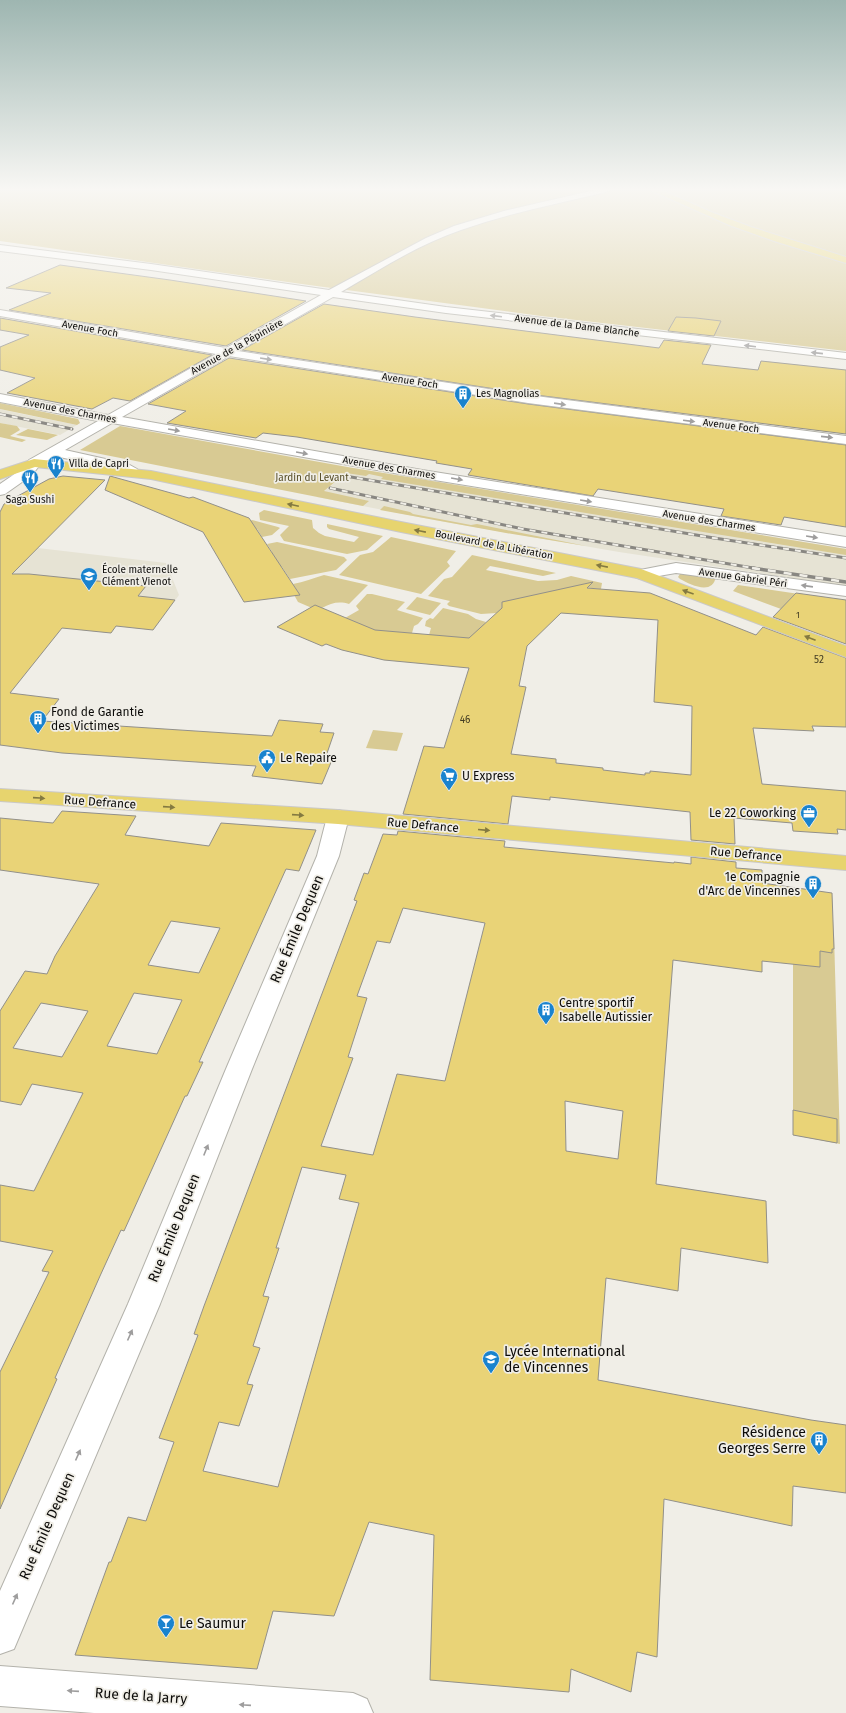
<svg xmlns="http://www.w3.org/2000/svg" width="846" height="1713" font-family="'Fira Sans',sans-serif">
	<rect width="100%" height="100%" fill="#f0eee7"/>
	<g fill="#e6e3d4">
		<path d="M0,409L22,414L77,425L60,435L0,423Z"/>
		<path d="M353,468L846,549V586L619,552L434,520L317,497Z"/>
		<path d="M38,548L166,563L179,595L153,630L133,628L135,625L118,623L111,633L0,621V587Z"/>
	</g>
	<g fill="#d8ca93">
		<path d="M0,190H846V351L541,316L309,285L0,241Z"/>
		<path d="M0,403L78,419L80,423L77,425L0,409Z"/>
		<path d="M0,423L17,426L20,430L10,436L26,440L22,442L0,437Z"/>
		<path d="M120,426L353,468L846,549V555L628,520L381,479L383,477L369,474L366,476L346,473L324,491L369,501L363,506L80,450Z"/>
		<path d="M28,429L58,435L47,440L16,435Z"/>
		<path d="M384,506L410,512L413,514L471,525L477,524L586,546L506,533L380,510Z"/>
		<path d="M264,510L312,520L313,528L319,533L325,536L354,542L359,537L329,529L327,527V524L383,536L367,550L347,554L284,541L280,535L289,526L260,520L259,513Z"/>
		<path d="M252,520L278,527L280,528L272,535L262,537L257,529L251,530L246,523Z"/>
		<path d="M391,537L456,551L447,562L450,566L421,594L339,575L360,555L373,552Z"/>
		<path d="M277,542L344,557L347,560L336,570L290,579L282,567L276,568L266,553L272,552L267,544Z"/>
		<path d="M472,555L556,573L543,576L490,566L486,570L538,581L557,580L571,576L602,583L601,589L583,587L497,613L481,614L449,606L447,604L450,601L428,596L444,579L452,577Z"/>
		<path d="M680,574L716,576C713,596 691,585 680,579L678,577Z"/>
		<path d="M324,575L368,585L349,604C339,601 331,603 322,608L317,606L312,608L298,602L293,593L298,592L293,584C304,582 313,578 324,575Z"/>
		<path d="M738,585L799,594L798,597L793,596L781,609L733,591Z"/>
		<path d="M367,594H372L405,602L397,610L423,618L418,624L414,626L412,633L370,632L360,624L345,618L359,610L356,606Z"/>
		<path d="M417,597L441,603L430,615L406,609Z"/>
		<path d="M443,608L468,614L476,619L486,622L472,641L429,635L431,628L425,626L426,621L430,618L433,619Z"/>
		<path d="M373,730L403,733L397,751L366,748Z"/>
		<path d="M793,929L834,935L840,1144L793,1135Z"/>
	</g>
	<g fill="#e9d377" stroke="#92908a" fill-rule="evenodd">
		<path d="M60,265L170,280L306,301L226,346L9,310L51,293L6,288Z"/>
		<path d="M324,304L415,317L659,348L664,340L711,345L702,364L758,370L761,361L846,370V434L528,394L242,350Z"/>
		<path d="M676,317L696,318L721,321L714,336L668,331Z"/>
		<path d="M0,318L212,355L130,401L113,398L92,409L7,393L35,378L0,370V347L29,335L0,330Z"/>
		<path d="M229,358L528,404L846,445V527L784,517L781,525L721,516L724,509L598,489L593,496L468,475L472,469L436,463L437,461L297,437L263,433L256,438L167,423L186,411L148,404Z"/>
		<path d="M63,476L105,480L12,574H29L146,586L138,596L175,600L153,630L116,626L111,633L62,628L10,693L59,699L42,721L272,736L279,720L323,724L320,732L334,733L325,759L332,760L322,784L252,776L256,766L62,753L0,745V512L4,504L16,497L49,479Z"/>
		<path d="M110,476L189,498L193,497L249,518L300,595L244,602L203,532L105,490Z"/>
		<path d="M593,582L587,588L650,593L756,635L763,627L846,658V727L812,726L814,731L753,728L762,784L846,791V830L837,829L838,834L793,831L792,823L734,818L735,844L691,840L690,812L550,797V800L512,796L508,824L403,814L424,746L444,748L469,668L384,660L342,650L326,644L322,646L277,627L315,605L375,630L469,638L502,608V602ZM561,613L658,620L654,702L692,706L691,775L650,771V773H645V775L603,770V768L556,763V759L511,754L526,687L519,686L527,646Z"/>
		<path d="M796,593L846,600V644L773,617Z"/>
		<path d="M62,811L136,816L125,835L209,846L221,823L316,830L299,871L286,869L199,1062H203L187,1096H185L124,1231L121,1230L100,1276L55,1378L57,1379L0,1509V1372L49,1272L42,1271L53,1251L0,1241V1185L34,1191L83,1093L32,1084L21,1105L0,1101V1011L25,971L47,974L55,956L99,884L0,870V818L53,823ZM171,921L220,928L199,973L148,965ZM134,993L182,1000L157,1054L107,1046ZM41,1003L88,1011L62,1057L13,1048Z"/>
		<path d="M398,831L505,841L504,847L674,863V862L691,864V857L736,862V868L762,870V883L832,893L834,949H832V953L820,951V967L762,961V972L673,960L656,1184L766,1201L768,1263L681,1248L678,1291L606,1278L598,1380L811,1420L846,1425V1493L793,1486L792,1526L664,1499L657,1657L637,1652L631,1692L571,1669L569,1692L430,1680L434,1535L369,1522L334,1616L273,1611L257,1669L75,1655L109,1562H111L128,1517L146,1521L174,1442L159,1438L198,1335L194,1334L204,1306L357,901L354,900L364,873L368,874L383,834L397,835ZM403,908L485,923L445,1081L397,1074L373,1155L321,1146L353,1058L348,1057L367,998L357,996L377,941L390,943ZM565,1101L623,1111L618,1159L566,1151ZM302,1167L346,1175L339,1199L359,1203L278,1487L203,1471L219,1422L239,1426L253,1385L247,1384L260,1348L253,1346L269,1297L263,1296L279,1248H276Z"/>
		<path d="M793,1110L837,1119V1143L793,1135Z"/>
	</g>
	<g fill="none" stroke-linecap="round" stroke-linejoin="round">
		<defs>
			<g id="minor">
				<path d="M595,190H610L606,192C557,204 508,213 461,230C419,244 379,270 341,292L446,307L846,353V359L446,313L333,297L238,351L528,395L846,436V444L528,403L229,356L122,417L422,470L846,537V547L422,478L112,423L65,450L128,464L137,469L139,472L137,475L132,476L119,470L55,456L39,466L32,475L5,494L0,495V484L22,469L29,460L98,421L0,402V394L108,415L216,354L0,316V310L226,348L321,295L151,270L0,251V245L151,264L329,290L426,238L454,226L504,211Z"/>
				<path d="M676,563L846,586V596L676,573L641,579L635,577L633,574L635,571Z"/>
				<path d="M338,810L345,812L349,817L339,856L252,1069L160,1304L14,1649L0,1654V1591L128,1304L226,1069L317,856L327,817L331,812Z"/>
				<path d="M0,1666L353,1693L367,1699L373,1713H94L0,1706Z"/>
			</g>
			<g id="major">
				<path d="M650,190H662L711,212L751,227L846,257V263L777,242L729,225Z"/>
				<path d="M34,459L151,471L401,522L641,569L846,646V657L637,578L401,532L151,479L35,467L0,479V470Z"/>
				<path d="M0,789L338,810L846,856V870L338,824L0,801Z"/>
			</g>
		</defs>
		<use href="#minor" stroke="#b3b2ab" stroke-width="2"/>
		<use href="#major" stroke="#cac9c9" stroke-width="2"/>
		<use href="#minor" fill="#fff" fill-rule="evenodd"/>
		<use href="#major" fill="#e7d46e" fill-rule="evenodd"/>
		<defs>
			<g id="rail-far1">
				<path d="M0,414L72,429"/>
				<path d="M345,476L714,538L846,558"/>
				<path d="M330,488L523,529L759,569"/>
			</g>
			<path id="rail" d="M752,568L846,582"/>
		</defs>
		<use href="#rail-far1" stroke="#898782" stroke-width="3"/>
		<use href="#rail" stroke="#898782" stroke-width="3.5"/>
		<use href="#rail-far1" stroke="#f0eee7" stroke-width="2" stroke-dasharray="6" stroke-linecap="butt"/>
		<use href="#rail" stroke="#f0eee7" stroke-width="2.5" stroke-dasharray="8" stroke-linecap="butt"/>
	</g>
	<defs><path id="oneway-solid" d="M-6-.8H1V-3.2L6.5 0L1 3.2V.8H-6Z"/></defs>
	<g fill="#9e9d9d">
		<use href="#oneway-solid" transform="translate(496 316) rotate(-173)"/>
		<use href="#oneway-solid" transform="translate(750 346) rotate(-173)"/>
		<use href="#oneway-solid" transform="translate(817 353) rotate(-174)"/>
		<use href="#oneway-solid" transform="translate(266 359) rotate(9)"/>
		<use href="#oneway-solid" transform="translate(560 404) rotate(8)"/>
		<use href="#oneway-solid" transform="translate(689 421) rotate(7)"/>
		<use href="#oneway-solid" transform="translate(174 430) rotate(10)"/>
		<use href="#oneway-solid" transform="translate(827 437) rotate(6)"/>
		<use href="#oneway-solid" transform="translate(302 453) rotate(10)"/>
		<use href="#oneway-solid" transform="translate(457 479) rotate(10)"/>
		<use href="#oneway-solid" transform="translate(586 501) rotate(9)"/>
		<use href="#oneway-solid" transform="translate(812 537) rotate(9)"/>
		<use href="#oneway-solid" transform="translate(807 586) rotate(-172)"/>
		<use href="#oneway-solid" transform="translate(206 1150) rotate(-68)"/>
		<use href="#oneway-solid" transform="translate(130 1335) rotate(-66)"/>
		<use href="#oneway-solid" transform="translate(78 1455) rotate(-66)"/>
		<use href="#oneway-solid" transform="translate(15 1599) rotate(-66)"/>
		<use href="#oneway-solid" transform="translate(73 1691) rotate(-176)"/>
		<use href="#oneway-solid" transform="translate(245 1705) rotate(-176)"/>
	</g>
	<g fill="#847a41">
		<use href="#oneway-solid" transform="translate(293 505) rotate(-168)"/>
		<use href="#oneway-solid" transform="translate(420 531) rotate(-169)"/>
		<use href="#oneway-solid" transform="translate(602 566) rotate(-169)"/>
		<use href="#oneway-solid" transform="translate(688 592) rotate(-160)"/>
		<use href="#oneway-solid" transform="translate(810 638) rotate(-159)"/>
		<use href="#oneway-solid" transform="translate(39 798) rotate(4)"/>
		<use href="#oneway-solid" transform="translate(169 807) rotate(4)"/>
		<use href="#oneway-solid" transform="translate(298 815) rotate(4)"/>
		<use href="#oneway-solid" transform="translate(484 830) rotate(5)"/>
	</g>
	<linearGradient id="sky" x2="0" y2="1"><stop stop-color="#9eb6b1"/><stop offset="0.44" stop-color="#f8f7f4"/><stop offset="1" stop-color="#f8f7f4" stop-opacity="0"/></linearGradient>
	<rect width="846" height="430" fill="url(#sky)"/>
	<defs>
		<symbol id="building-pin" viewBox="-11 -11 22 30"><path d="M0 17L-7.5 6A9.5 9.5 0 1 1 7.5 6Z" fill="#1983ce" stroke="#f0eee7"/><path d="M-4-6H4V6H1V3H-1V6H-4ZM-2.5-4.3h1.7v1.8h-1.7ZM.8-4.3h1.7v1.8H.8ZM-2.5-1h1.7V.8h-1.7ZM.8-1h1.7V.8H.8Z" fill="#fff"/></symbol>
		<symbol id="restaurant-pin" viewBox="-11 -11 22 30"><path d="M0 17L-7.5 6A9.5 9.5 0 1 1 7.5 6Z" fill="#1983ce" stroke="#f0eee7"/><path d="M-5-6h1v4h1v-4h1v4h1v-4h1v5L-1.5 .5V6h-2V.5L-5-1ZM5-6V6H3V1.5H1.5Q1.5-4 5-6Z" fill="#fff"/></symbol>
		<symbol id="school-pin" viewBox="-11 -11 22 30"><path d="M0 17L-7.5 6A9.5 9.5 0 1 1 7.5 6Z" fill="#1983ce" stroke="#f0eee7"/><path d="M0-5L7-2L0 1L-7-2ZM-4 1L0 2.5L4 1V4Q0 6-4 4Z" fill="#fff"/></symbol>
		<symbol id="civic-pin" viewBox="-11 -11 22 30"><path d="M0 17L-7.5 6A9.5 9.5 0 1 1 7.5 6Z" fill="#1983ce" stroke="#f0eee7"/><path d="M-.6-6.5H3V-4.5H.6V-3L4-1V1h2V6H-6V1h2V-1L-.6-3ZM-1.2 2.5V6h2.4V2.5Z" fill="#fff"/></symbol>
		<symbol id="supermarket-pin" viewBox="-11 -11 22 30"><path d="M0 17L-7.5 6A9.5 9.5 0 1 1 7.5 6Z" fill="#1983ce" stroke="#f0eee7"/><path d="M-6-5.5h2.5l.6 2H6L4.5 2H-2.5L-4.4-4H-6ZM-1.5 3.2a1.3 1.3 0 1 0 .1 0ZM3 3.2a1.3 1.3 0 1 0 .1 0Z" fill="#fff"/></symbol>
		<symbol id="office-pin" viewBox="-11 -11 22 30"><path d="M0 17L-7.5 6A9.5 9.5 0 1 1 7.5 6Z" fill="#1983ce" stroke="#f0eee7"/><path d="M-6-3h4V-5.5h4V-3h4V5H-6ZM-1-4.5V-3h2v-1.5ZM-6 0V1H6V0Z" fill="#fff"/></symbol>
		<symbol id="bar-pin" viewBox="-11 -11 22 30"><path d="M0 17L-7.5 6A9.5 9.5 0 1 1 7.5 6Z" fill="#1983ce" stroke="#f0eee7"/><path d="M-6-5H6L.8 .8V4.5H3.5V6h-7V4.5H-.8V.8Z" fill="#fff"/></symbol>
	</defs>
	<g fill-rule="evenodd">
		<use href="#building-pin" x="453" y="384" width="20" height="27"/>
		<use href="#restaurant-pin" x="46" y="454" width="20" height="27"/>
		<use href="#restaurant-pin" x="20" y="468" width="20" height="27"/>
		<use href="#school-pin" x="79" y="566" width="20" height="27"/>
		<use href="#building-pin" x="28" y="709" width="20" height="27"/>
		<use href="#civic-pin" x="257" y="748" width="20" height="27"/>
		<use href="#supermarket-pin" x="439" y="766" width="20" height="27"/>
		<use href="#office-pin" x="799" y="803" width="20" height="27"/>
		<use href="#building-pin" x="803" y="874" width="20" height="27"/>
		<use href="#building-pin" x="536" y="1000" width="20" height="27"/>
		<use href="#school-pin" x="481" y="1349" width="20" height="27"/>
		<use href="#building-pin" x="809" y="1430" width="20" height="27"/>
		<use href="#bar-pin" x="156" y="1613" width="20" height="27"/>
	</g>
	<g text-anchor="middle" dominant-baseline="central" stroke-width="3.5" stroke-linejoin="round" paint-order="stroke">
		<g font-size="9" fill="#433d24">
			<text x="798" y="615">1</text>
		</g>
		<g font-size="10" fill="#0c0b09" stroke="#f0eee7">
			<text transform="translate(577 326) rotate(7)">Avenue de la Dame Blanche</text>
			<text transform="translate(90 329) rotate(10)">Avenue Foch</text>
			<text transform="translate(237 347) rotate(-29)">Avenue de la Pépinière</text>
			<text transform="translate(410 381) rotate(9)">Avenue Foch</text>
			<text transform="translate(70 411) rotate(11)">Avenue des Charmes</text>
			<text transform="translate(731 426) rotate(7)">Avenue Foch</text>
			<text transform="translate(389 468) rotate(10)">Avenue des Charmes</text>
			<text transform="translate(709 521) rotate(9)">Avenue des Charmes</text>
			<text transform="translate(494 545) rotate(11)">Boulevard de la Libération</text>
			<text transform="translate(743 578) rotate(8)">Avenue Gabriel Péri</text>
		</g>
		<g font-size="10" fill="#0c0b09" stroke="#f0eee7" text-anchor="start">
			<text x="476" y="394">Les Magnolias</text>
			<text x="69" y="464">Villa de Capri</text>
			<text x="30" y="500" text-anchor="middle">Saga Sushi</text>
			<text x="102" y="570">École maternelle<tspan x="102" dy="12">Clément Vienot</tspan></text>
		</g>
		<g font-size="10" fill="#534a23" stroke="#f0eee7">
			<text x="312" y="478">Jardin du Levant</text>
		</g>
		<g font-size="10" fill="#433d24">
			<text x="819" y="660">52</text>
			<text x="465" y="720">46</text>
		</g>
		<g font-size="12" fill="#0c0b09" stroke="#f0eee7" text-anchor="start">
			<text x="51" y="712">Fond de Garantie<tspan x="51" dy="14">des Victimes</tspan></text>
			<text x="280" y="758">Le Repaire</text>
			<text x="462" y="776">U Express</text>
			<text x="796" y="813" text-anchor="end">Le 22 Coworking</text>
			<text x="800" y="877" text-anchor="end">1e Compagnie<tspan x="800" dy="14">d'Arc de Vincennes</tspan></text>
			<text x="559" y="1003">Centre sportif<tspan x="559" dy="14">Isabelle Autissier</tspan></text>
		</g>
		<g font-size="12" fill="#0c0b09" stroke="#f0eee7">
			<text transform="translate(100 802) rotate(4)">Rue Defrance</text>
			<text transform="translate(423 825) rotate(5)">Rue Defrance</text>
			<text transform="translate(746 854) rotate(5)">Rue Defrance</text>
		</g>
		<g font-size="14" fill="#0c0b09" stroke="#f0eee7">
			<text transform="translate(297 929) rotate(-67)">Rue Émile Dequen</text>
			<text transform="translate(174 1228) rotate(-68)">Rue Émile Dequen</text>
			<text transform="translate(47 1526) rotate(-66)">Rue Émile Dequen</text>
			<text transform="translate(141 1696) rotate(4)">Rue de la Jarry</text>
		</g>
		<g font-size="14" fill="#0c0b09" stroke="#f0eee7" text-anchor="start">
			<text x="504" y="1351">Lycée International<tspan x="504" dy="16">de Vincennes</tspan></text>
			<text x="806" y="1432" text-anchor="end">Résidence<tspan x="806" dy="16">Georges Serre</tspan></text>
			<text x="179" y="1623">Le Saumur</text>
		</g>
	</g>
</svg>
